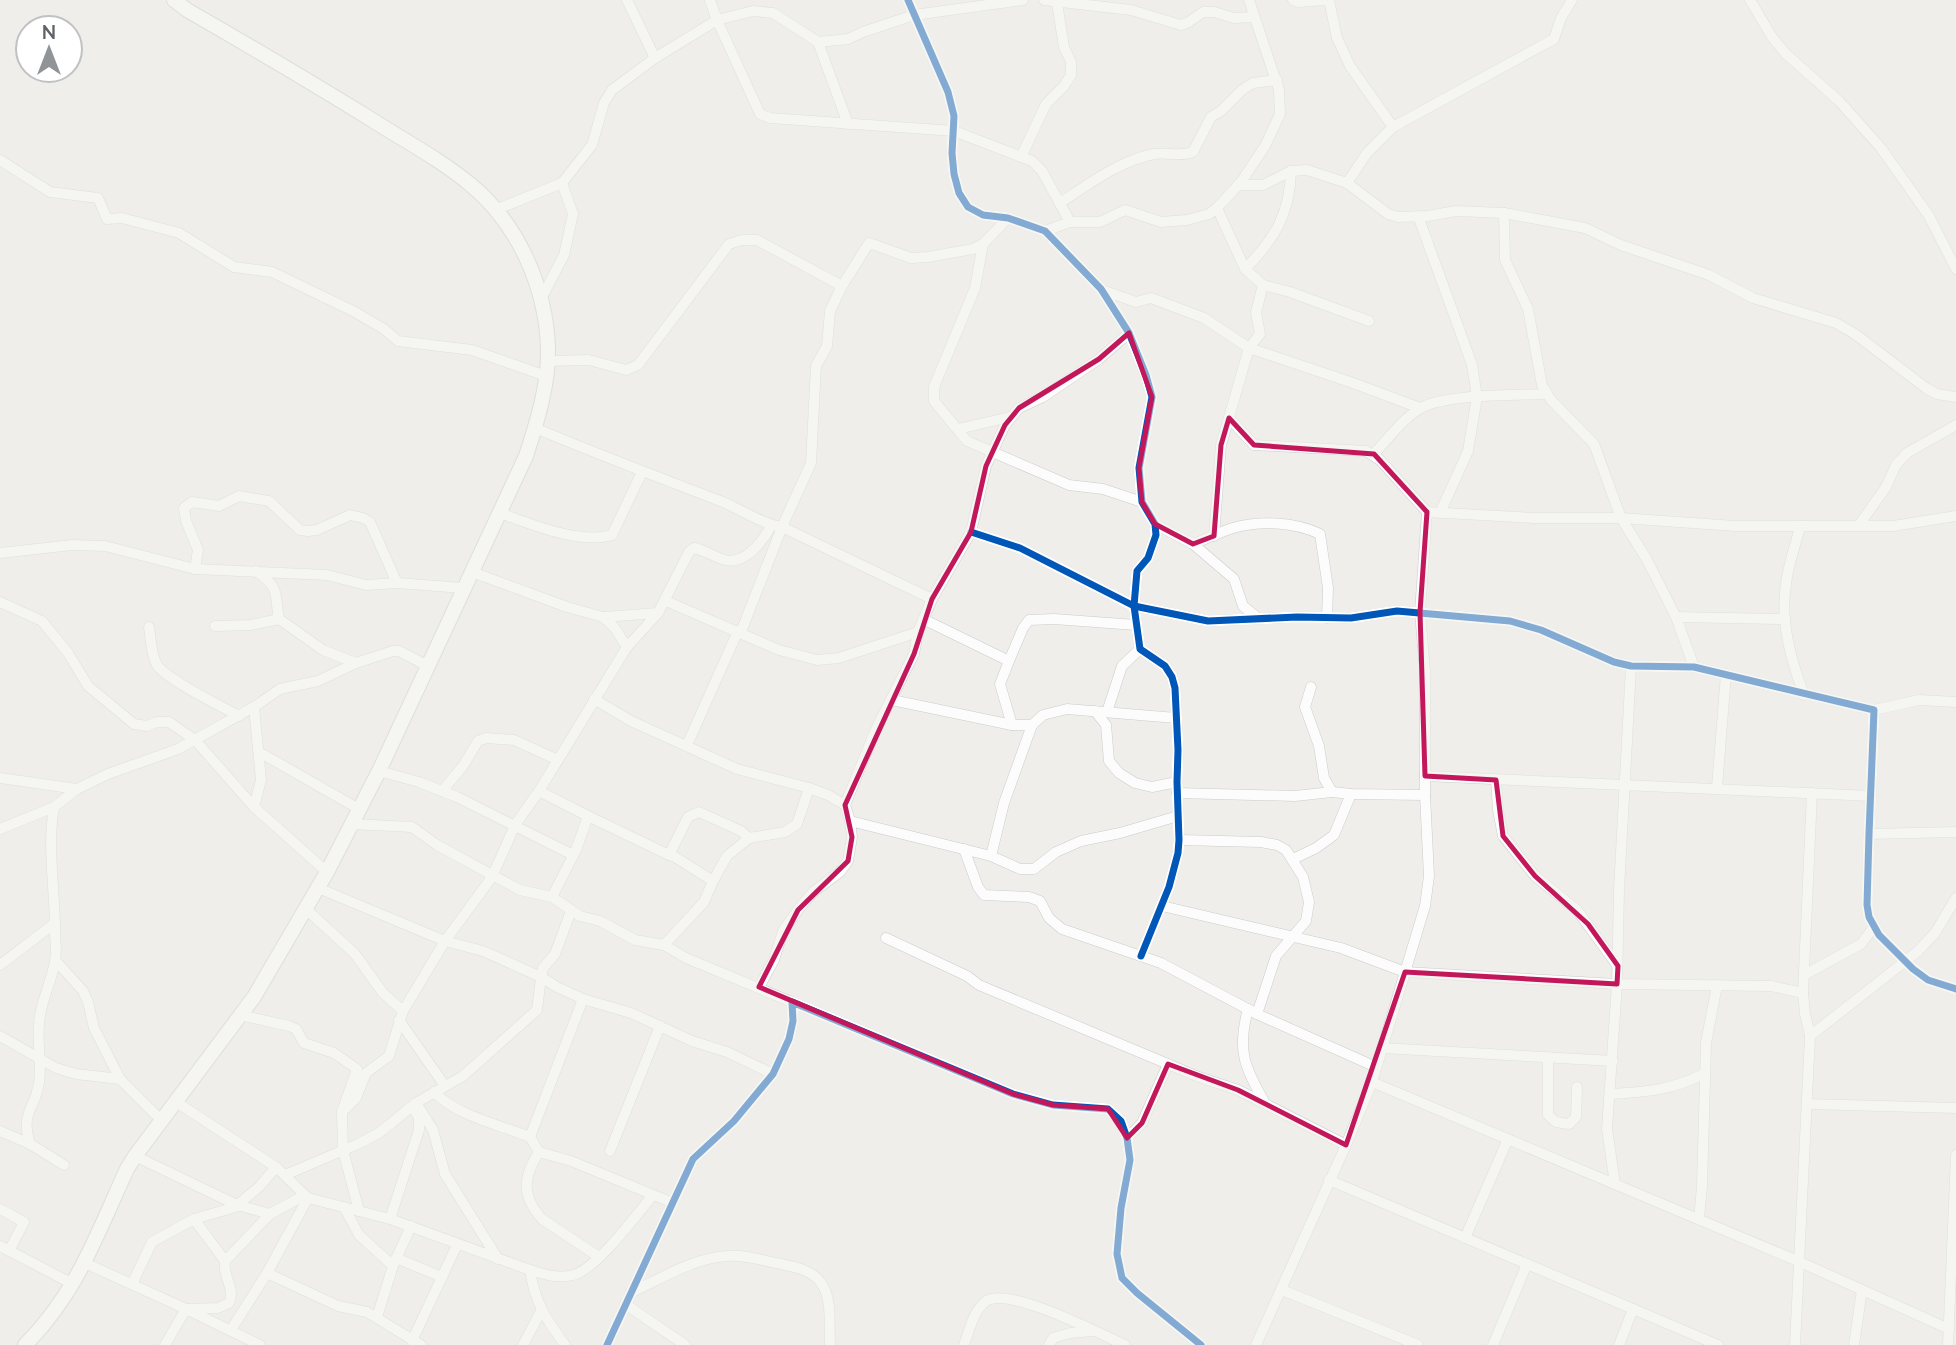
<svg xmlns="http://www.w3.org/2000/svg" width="1956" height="1345" font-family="Mulish,sans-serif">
	<rect width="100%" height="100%" fill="#efeeea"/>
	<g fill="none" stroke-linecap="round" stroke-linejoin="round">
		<defs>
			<g id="street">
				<path d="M710,0L717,20L753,11L773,13L818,42L848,39L863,32L914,15L1023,0"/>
				<path d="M908,0L948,92L954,116L952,153L954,174L959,193L968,207L983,215L1008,218L1045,231L1101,289L1129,333L1146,375L1152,397L1139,468L1142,502L1155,524L1156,535L1148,558L1137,571L1134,606L1140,649L1165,666L1172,677L1175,688L1178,750L1177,782L1179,840L1178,853L1169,887L1141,956"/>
				<path d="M1044,0L1131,10L1181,25L1189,22L1203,12H1214L1234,18L1254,17"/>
				<path d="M1293,0L1298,2L1327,0"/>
				<path d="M1329,0L1337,38L1350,66L1393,127"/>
				<path d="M1750,0L1772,37L1786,54L1839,101L1881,148L1929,216L1956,269"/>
				<path d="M818,42L848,124"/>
				<path d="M655,58L717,20L760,114L770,118L954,131L1032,161L1042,171L1070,222"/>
				<path d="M1021,157L1046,104L1064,86L1071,75V62L1064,47L1057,3"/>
				<path d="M0,160L50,192L98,198L107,219L122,218L179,233L234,267L272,272L353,311L384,329L398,341L472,350L546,376"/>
				<path d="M1347,183L1367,153L1393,127L1554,39L1561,18L1572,0"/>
				<path d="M1238,185H1263L1291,171L1307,170L1347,183L1388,214L1398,217L1428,216L1456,211L1504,213L1585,228L1621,245L1709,275L1753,298L1836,323L1855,334L1926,388L1937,394L1956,397"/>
				<path d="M1060,203C1089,184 1119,161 1154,154C1167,152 1180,157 1193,152L1211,117L1221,111L1242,90L1253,83L1277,80"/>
				<path d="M495,210L562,183"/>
				<path d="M1504,213L1505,260L1528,309L1542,385L1551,400L1594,444L1621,518L1646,558L1676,617L1694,667"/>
				<path d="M1418,216L1462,337L1472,365L1477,397L1468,451L1440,513"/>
				<path d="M1045,231L1070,222H1100L1125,210L1161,222L1187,220L1209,214L1217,208L1241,182L1265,146L1280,114L1279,90L1249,0"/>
				<path d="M983,244L975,288L934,387V401L967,441L1069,485L1103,489L1142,502"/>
				<path d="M1245,269C1275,239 1290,213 1291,171"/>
				<path d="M1263,285L1290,292L1369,321"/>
				<path d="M1102,290L1136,302L1151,298L1204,318L1249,348L1353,383L1420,408"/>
				<path d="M541,299L564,255L573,214L562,183L592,145L604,103L612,90L655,58L627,0"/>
				<path d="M547,361L589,360L626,370L638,365L729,244L742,240H757L842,286"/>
				<path d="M1229,418L1254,445L1366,451L1380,460L1427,512L1535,518H1621L1735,526H1893L1956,516"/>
				<path d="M535,428C597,454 660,478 723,502C742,510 762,524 782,527L932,599"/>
				<path d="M958,429L1010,417"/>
				<path d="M1374,454C1388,439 1403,418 1421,408C1444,394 1518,395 1547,394"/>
				<path d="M500,513C531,524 580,545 612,535L642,472"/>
				<path d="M1155,524L1193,544L1234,579L1243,606L1258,618"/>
				<path d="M1859,525L1886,487L1896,465L1907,453L1956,425"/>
				<path d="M1800,526C1796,545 1788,564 1786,584C1780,622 1791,660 1804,695"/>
				<path d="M971,532L1020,548L1134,606L1208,621L1297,617L1351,618L1397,611L1510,621L1541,630L1614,662L1631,666L1694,667L1874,710L1869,834L1867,905L1869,917L1879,935L1913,969L1928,980L1956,989"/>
				<path d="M1214,536L1221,445L1249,348L1260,334L1256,312L1263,285L1245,269L1217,208"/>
				<path d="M1193,544C1206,539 1220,532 1233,528C1260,520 1295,522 1320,534L1328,588L1327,618"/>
				<path d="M0,553L72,545L105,546L195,569L327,575L366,585L397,583L463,588"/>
				<path d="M195,569L198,550L186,521L184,508L192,502L219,506L239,496L269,501L300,530L308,531L317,530L350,515L363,518L370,522L397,583"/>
				<path d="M256,571C281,589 274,592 279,619L323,650L356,663"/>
				<path d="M472,572L567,607L603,617L614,627L627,647"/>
				<path d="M666,601L779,650L817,660L839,658L918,632"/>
				<path d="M0,602L42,621L68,653L88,686L134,724L147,726L157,722H169L195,740L254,807L327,872"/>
				<path d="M603,617L658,613"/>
				<path d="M1676,617L1785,619"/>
				<path d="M923,619L1009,661L1000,684L1012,725H1032L1043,715L1067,709L1176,718"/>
				<path d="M215,626L251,625L279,619"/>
				<path d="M149,627C151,639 151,655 157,665C167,680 221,706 239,716"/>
				<path d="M741,632L782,527L811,463L816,366L827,346L830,311L842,286L869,243L911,258L928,257L973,249L983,244L1008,218"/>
				<path d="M1009,661L1023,628L1029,620L1054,619L1136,625"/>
				<path d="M1311,687L1305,707L1319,746L1324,778L1332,792"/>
				<path d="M594,699L631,721L737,769L809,788L828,795L845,805"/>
				<path d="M892,700L1012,725"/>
				<path d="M254,707L261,780L254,807"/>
				<path d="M1874,710L1919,700L1956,702"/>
				<path d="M1095,711L1106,725L1109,761L1119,773L1135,783L1152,787L1177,782"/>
				<path d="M1107,712L1122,666L1140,649"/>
				<path d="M687,745L738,631"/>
				<path d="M259,752L359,809"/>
				<path d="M379,771L419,782L457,797L573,855"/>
				<path d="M1425,776C1573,783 1722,789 1871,796"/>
				<path d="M0,778L77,789"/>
				<path d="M1496,780L1498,810L1503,836L1535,876L1577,910L1617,965"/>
				<path d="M1717,787L1726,674"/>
				<path d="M442,791L463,766L478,741L486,738L514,740L558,760"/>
				<path d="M1177,793L1295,796L1332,792L1351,794L1425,795"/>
				<path d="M588,816L669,855L688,817L699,812L741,831L749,838"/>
				<path d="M850,821L991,856L1020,869H1034L1056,852L1081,841L1120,833L1178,816"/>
				<path d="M351,824L412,827L437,845L520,890L552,897L580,916L600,921L635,940L664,945L686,958L792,1002"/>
				<path d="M0,829L54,807L77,789L108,774L178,749L254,707L280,689L318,681L356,663L393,651H399L428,666"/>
				<path d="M1869,834L1956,832"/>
				<path d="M1179,840L1261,842L1277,845L1286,850L1303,877L1309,902L1306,921L1276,956L1257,1014"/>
				<path d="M964,849L978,887L984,895L1029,897L1040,901L1049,918L1062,929L1161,963L1257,1014L1376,1067"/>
				<path d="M991,856L1004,803L1032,725"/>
				<path d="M1293,859L1316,848L1334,835L1351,794"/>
				<path d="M713,881L727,856L749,838L785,832L797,824L809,788"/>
				<path d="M318,888L445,941L492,877L515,825L539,791"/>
				<path d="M552,897L576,850L588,816L539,791L627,647L658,613L689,552L694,548C705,550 714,557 725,560C745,565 763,541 771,526"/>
				<path d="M1162,906L1341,948L1405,972L1617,984L1771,986L1803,993L1805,1014L1810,1036L1795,1345"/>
				<path d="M306,909L355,954L383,993L403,1011"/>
				<path d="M886,938L967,976L979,985L1199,1077L1238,1090L1346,1145"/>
				<path d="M664,945L704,902L713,881L675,857L669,855"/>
				<path d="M55,960L83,991L88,1002L94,1028L120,1079"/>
				<path d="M0,965L55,923"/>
				<path d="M1804,975L1861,944L1874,927"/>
				<path d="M759,987L774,960L783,931L798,910L813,892L840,872L848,861L852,837L850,821L845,805L876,729L914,654L918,632L932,599L971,532L986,466L1005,425L1019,408L1043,397L1099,359L1129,333"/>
				<path d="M1803,993L1812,793"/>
				<path d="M1248,1009C1237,1050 1244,1067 1265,1103"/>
				<path d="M240,1015L289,1026L296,1029L304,1043L334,1053L357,1069L342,1112L343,1150L359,1211"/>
				<path d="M399,1020L445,1086"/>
				<path d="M0,1036L56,1068L76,1074L120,1079L162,1121"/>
				<path d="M1810,1036L1917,952L1935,933L1956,898"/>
				<path d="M1382,1048L1613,1061"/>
				<path d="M1548,1057V1115L1556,1122L1569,1124L1576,1117L1577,1087"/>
				<path d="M1372,1082L1800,1262L1949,1329"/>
				<path d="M434,1092C457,1116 500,1125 530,1137L539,1152L571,1161L673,1203"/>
				<path d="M1611,1094C1645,1092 1674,1090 1705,1073"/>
				<path d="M176,1102L276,1167L308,1198L390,1219L530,1270C535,1303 546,1319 565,1345"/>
				<path d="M416,1103L433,1130L445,1174L498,1259"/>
				<path d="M1807,1104L1956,1108"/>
				<path d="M342,1112L356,1098L366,1073L389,1056L403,1011L445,941L483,951L541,977L543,968L555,954L571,911"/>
				<path d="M0,1131L30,1144L64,1165"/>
				<path d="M530,1137L583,999L631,1013L692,1041L727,1052L773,1074"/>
				<path d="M1127,1138L1142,1123L1168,1064"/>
				<path d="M30,1144C20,1112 35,1110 39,1083C42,1064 37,1044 39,1024C40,1003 51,983 55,962C57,952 55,940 55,930C55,889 47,847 54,807"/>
				<path d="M610,1151L660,1026"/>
				<path d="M539,1152C523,1177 521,1196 542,1219L599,1257"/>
				<path d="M135,1156L237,1205L270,1214"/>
				<path d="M285,1175L358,1144L379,1133L416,1103L463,1076L537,1010L541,977L557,987L583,999"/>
				<path d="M1329,1180L1718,1345"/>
				<path d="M1615,1184L1607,1129L1617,984L1619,890L1631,666"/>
				<path d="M237,1205L259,1187L276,1167"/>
				<path d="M344,1207L359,1235L393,1266"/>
				<path d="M0,1209L24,1222L9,1251"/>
				<path d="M194,1219L225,1261"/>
				<path d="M390,1219L419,1130V1118L414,1109"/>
				<path d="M1699,1219L1702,1187L1706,1043L1717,985"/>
				<path d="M1465,1238L1508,1139"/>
				<path d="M0,1246L73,1284"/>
				<path d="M396,1258L442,1277"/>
				<path d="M85,1263L186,1309L260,1345"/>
				<path d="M530,1270C544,1274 558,1279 573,1275C596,1270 637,1214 653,1195"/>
				<path d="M267,1273L338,1306L367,1312L421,1345"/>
				<path d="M132,1284L152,1242L194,1219L239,1206"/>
				<path d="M1282,1290L1418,1345"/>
				<path d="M630,1293C660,1279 693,1258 727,1256C745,1254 763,1261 781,1264C796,1267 815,1271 823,1286C832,1301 829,1327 830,1345"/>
				<path d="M625,1304L685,1345"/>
				<path d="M377,1317L393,1266L411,1226"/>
				<path d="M231,1330L267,1273L308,1198"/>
				<path d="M412,1341L457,1245"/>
				<path d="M165,1345L186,1309L218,1308L229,1303C236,1289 222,1276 225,1261L270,1214L305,1195"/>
				<path d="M523,1345L541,1311"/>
				<path d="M607,1345L693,1159L734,1121L773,1074L789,1039L793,1021L792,1002L1013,1094L1053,1105L1108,1109L1121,1121L1127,1138L1130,1160L1121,1208L1117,1254L1122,1278L1137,1293L1201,1345"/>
				<path d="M964,1345C969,1331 973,1312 985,1302C1005,1284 1100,1334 1125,1345"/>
				<path d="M1049,1345L1053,1338L1070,1333L1093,1331"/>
				<path d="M1256,1345L1346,1145L1372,1082L1425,906L1429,876L1425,795V671L1420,612L1427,512"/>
				<path d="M1493,1345L1527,1264"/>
				<path d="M1619,1345L1633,1309"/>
				<path d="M1854,1345L1862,1290"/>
				<path d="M1948,1345L1956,1155"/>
			</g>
			<path id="secondary" d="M25,1345C77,1293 97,1234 127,1169L135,1156L254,997L327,872L379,771L526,456C537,422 549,384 548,348C546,287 518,224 471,185C440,159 403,140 369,118C309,81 248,45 187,10L174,0"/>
		</defs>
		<use href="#street" stroke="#cbcccc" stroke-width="11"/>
		<use href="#secondary" stroke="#cacacb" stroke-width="16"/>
		<use href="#street" stroke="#fdfcfc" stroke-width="10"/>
		<use href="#secondary" stroke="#fdfcfc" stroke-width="14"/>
		<defs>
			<g id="cycleway">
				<path d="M908,0L948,92L954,116L952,153L954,174L959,193L968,207L983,215L1008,218L1045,231L1101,289L1129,333L1146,375L1152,397L1139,468L1142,502L1155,524L1156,535L1148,558L1137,571L1134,606L1140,649L1165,666L1172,677L1175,688L1178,750L1177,782L1179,840L1178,853L1169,887L1141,956"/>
				<path d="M971,532L1020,548L1134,606L1208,621L1297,617L1351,618L1397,611L1510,621L1541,630L1614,662L1631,666L1694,667L1874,710L1869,834L1867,905L1869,917L1879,935L1913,969L1928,980L1956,989"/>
				<path d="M607,1345L693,1159L734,1121L773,1074L789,1039L793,1021L792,1002L1013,1094L1053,1105L1108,1109L1121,1121L1127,1138L1130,1160L1121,1208L1117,1254L1122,1278L1137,1293L1201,1345"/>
			</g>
		</defs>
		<use href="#cycleway" stroke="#fff" stroke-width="11"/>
		<use href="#cycleway" stroke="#0057b8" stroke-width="7"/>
	</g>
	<path d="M0 0H1956V1345H0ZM1129,333L1152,397L1139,468L1142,502L1155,524L1193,544L1214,536L1221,445L1229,418L1254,445L1374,454L1427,512L1420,612L1425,776L1496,780L1503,836L1535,876L1588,924L1618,966L1617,984L1405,972L1346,1145L1238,1090L1168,1064L1142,1123L1127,1138L1108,1109L1053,1105L1013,1094L759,987L798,910L848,861L852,837L845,805L914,654L932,599L971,532L986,466L1005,425L1019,408L1099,359Z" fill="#efeeea" fill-opacity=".55" fill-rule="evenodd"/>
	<path fill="none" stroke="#c2185b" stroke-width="5" stroke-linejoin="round" d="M1129,333L1152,397L1139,468L1142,502L1155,524L1193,544L1214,536L1221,445L1229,418L1254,445L1374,454L1427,512L1420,612L1425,776L1496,780L1503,836L1535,876L1588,924L1618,966L1617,984L1405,972L1346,1145L1238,1090L1168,1064L1142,1123L1127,1138L1108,1109L1053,1105L1013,1094L759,987L798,910L848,861L852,837L845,805L914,654L932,599L971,532L986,466L1005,425L1019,408L1099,359Z"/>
	<g transform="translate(49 49)"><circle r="33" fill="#ffffff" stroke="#bfc1c3" stroke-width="2"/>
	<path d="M0-5L12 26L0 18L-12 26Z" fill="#919496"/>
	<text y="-10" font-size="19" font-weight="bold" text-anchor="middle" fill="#5f6368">N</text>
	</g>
</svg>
